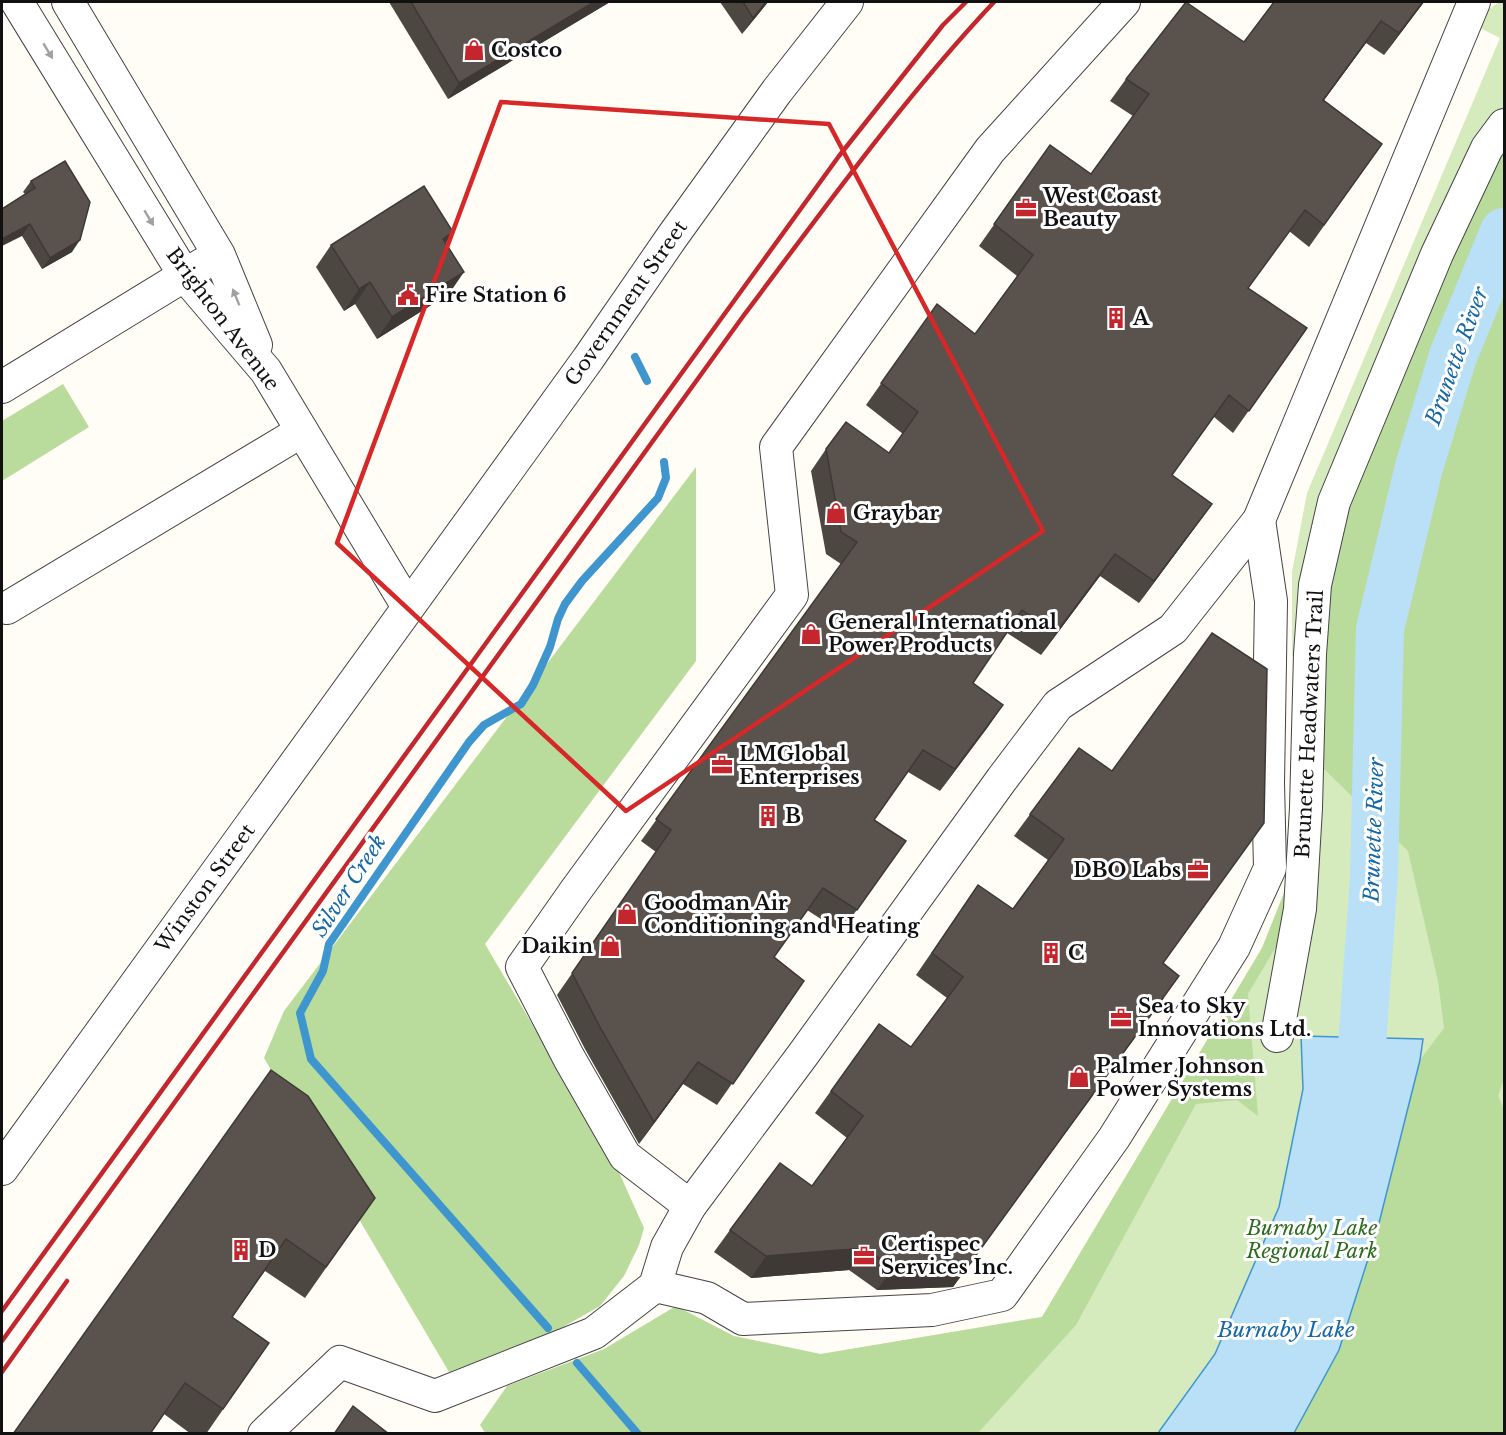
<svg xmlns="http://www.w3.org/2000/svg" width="1506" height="1435" font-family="'Libre Baskerville',serif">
	<rect width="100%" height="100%" fill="#fffdf5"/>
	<path fill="#d5ebbd" d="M1499,2H1504V1433L626,1434L821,1354L1042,1317L1262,948L1294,868L1296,659L1292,656V572L1307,493L1500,38L1480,28L1488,10Z"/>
	<g fill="#b9dc9c">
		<path d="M1504,142V1079L1498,1096L1504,1109V1433L1294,1434L1339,1350L1377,1231L1420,1060L1444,1028L1438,981L1408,851L1323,768L1329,571L1346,514L1435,299Z"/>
		<path d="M63,384L89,427L2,481V421Z"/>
		<path d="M696,467V661L485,944L618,1170L644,1228L639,1245L624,1276L600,1306L556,1331L449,1372L264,1058L284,1011Z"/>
		<path d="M1294,868L1280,940L1248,994L1258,1116L1237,1100L1196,1104L1076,1325L978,1433L486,1434L480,1425L507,1386L604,1349L676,1306L734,1336L821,1354L1042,1317L1262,948Z"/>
	</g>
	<path fill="#b9e0f7" stroke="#3f96cf" stroke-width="1.5" d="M1301,1036L1423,1039L1420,1060L1377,1231L1339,1350L1294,1433H1158L1215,1354L1279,1207L1303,1089Z"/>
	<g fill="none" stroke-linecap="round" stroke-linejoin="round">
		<g stroke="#3f96cf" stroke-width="8">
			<path d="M635,357L647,381"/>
			<path d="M548,1328L311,1059L300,1013L323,971L329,944L469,742L484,725L521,704L533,685L550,647L558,619L565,604L582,581L658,498L666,478L664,462"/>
			<path d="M577,1363L638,1434"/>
		</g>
		<path stroke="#b9e0f7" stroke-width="48" d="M1358,1101L1374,876L1380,629L1419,467L1453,356L1504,232"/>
		<defs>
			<g id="minor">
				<path d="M17,2L185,276L266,371L408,607"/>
				<path d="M68,2L219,255L256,345"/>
				<path d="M2,387L203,264"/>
				<path d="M7,608L302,431"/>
				<path d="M1277,1036L1300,909L1306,808L1310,654L1315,585L1334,502L1437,254L1487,148L1504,125"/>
				<path d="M2,1169L588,359L672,237L777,91L847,2"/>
				<path d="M690,1206L625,1156L569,1058L522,967L576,890L792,595L776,447L990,150L1124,2"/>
				<path d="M655,1286L707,1298L743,1319L932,1310L1002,1295L1114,1138L1234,947L1270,868L1268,783L1271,601L1259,520"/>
				<path d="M264,1434L340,1362L435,1396L594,1333L655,1286L667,1247L690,1206L802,1056L1002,779L1058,705L1173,629L1259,520L1474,2"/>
			</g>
		</defs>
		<use href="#minor" stroke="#444" stroke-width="34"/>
		<use href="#minor" stroke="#fff" stroke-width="32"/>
		<g stroke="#c4262e" stroke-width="4.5">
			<path d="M2,1311L839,156L943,25L966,2"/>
			<path d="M2,1341L744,315C824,209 903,99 994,2"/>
			<path d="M2,1372L67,1281"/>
		</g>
	</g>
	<g fill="#4d4742">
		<path d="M389,2H610L448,99Z"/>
		<path d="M720,2H768L742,34Z"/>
		<path d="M1274,2H1424L1384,55L1366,43L1324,100L1382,144L1309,247L1289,231L1248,288L1307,328L1233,433L1214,417L1172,475L1212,504L1139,603L1100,576L1041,655L1007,633L973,683L1003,705L940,791L908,772L874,820L906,841L841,932L807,910L774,957L804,981L717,1105L683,1084L639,1144L585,1049L557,995L656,852L641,841L841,564L826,554L811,471L826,449L889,453L903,434L866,405L937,304L975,334L1017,276L979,246L1050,145L1091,174L1133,116L1110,101L1126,79L1244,42Z"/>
		<path d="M31,181L72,252L42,269L22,236L25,194L23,192Z"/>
		<path d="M453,232L446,243L449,294L377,339L355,304L344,311L316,267L331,245Z"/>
		<path d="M1079,748L1163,963L1164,998L953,1287L877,1290L849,1270L751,1278L714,1252L730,1230L812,1186L847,1138L815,1113L879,1024L911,1047L947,998L916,975L978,885L1013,909L1048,860L1014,836Z"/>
		<path d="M271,1070L375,1198L305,1298L265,1271L232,1317L269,1343L206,1434H191L164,1414Z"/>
	</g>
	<g fill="#3f3936">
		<path d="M594,2H610L448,99L459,83Z"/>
		<path d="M766,2H768L742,34L753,18Z"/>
		<path d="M1423,2H1424L1384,55L1399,33Z"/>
		<path d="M1381,21L1366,43L1308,122L1323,100Z"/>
		<path d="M30,224L22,236L2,246V239Z"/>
		<path d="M453,232L438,254L443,239Z"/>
		<path d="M80,240L72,252L42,269L50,258Z"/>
		<path d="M464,272L449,294L377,339L392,317Z"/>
		<path d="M370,282L355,304L344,311L359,289Z"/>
		<path d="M1212,504L1196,526L1139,603L1154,581Z"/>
		<path d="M1115,554L1100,576L1041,655L1056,633Z"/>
		<path d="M1003,705L988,727L940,791L955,769Z"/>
		<path d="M1179,976L953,1287L877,1290L893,1268Z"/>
		<path d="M698,1062L683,1084L639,1144L654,1122Z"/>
		<path d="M865,1248L849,1270L751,1278L766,1256Z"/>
	</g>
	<g fill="#5a524d" stroke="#3f3936" stroke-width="1.5">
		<path d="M411,2H594L459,83Z"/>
		<path d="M743,2H766L753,18Z"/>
		<path d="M1186,2L1244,42L1274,2H1423L1399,33L1381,21L1323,100L1382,144L1324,225L1305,210L1248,288L1307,328L1249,411L1229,395L1172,475L1212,504L1154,581L1115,554L1056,633L1022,610L973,683L1003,705L955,769L923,750L874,820L906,841L857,910L823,888L774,957L804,981L733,1084L698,1062L654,1122L600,1027L572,973L671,830L656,819L857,542L841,532L826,449L846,422L889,453L918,412L881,383L937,304L975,334L1033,255L994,224L1050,145L1091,174L1149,94L1126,79Z"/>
		<path d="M65,161L90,202L80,240L50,258L30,224L2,239V209L35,188L31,181Z"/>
		<path d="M424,186L453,232L443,239L464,272L392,317L370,282L359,289L331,245Z"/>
		<path d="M1212,633L1267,669L1264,823L1163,963L1179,976L969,1265L893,1268L865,1248L766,1256L730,1230L780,1163L812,1186L863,1116L831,1091L879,1024L911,1047L963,977L932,953L978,885L1013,909L1064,839L1030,814L1079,748L1112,771Z"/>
		<path d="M271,1070L308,1096L375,1198L326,1267L286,1239L232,1317L269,1343L223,1409L185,1383L150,1434H13Z"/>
		<path d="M353,1406L389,1434H334Z"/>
	</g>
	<defs><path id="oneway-solid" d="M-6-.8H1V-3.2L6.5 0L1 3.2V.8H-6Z" transform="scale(1.5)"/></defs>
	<g fill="#a0a0a0">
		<use href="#oneway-solid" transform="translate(48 51) rotate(59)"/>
		<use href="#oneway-solid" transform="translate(149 218) rotate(59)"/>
		<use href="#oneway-solid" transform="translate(236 297) rotate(-112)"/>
	</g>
	<path fill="none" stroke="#d62828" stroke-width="4.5" stroke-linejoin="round" d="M501,102L829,124L1043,531L626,811L337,543Z"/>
	<defs>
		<symbol id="shop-bare" viewBox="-9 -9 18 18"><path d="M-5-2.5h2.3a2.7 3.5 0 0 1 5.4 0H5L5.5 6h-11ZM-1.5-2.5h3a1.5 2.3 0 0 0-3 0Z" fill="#c4262e" stroke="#fff" stroke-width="2.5" paint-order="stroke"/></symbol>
		<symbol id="office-bare" viewBox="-9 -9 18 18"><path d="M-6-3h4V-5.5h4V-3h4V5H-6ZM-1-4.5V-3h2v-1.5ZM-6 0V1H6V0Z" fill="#c4262e" stroke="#fff" stroke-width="2.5" paint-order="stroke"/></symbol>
		<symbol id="civic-bare" viewBox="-9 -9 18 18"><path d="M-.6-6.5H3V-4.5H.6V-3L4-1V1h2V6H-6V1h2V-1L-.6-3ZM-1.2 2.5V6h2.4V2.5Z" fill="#c4262e" stroke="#fff" stroke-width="2.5" paint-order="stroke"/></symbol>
		<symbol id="building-bare" viewBox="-9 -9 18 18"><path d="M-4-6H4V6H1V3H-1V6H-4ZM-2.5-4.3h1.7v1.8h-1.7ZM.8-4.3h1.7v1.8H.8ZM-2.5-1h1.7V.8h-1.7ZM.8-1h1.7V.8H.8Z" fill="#c4262e" stroke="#fff" stroke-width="2.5" paint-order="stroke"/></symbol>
	</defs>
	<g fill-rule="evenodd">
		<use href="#shop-bare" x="459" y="35" width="30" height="30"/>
		<use href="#office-bare" x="1011" y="193" width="30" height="30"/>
		<use href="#civic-bare" x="393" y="280" width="30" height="30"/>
		<use href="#building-bare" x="1101" y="303" width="30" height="30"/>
		<use href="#shop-bare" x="821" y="498" width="30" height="30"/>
		<use href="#shop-bare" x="796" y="619" width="30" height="30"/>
		<use href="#office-bare" x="707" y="750" width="30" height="30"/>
		<use href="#building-bare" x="753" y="801" width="30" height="30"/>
		<use href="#office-bare" x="1183" y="855" width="30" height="30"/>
		<use href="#shop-bare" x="612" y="899" width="30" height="30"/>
		<use href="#shop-bare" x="595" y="931" width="30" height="30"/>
		<use href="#building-bare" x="1036" y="938" width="30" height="30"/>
		<use href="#office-bare" x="1106" y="1003" width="30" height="30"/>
		<use href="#shop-bare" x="1064" y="1062" width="30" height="30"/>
		<use href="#building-bare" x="226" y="1235" width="30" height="30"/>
		<use href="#office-bare" x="849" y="1241" width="30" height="30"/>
	</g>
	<g text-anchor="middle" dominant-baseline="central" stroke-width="6" stroke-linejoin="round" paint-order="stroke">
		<g font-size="20" font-weight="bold" fill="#111" stroke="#fff" text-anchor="start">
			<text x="491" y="50">Costco</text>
			<text x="1043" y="196">West Coast<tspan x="1043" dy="23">Beauty</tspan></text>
			<text x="425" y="295">Fire Station 6</text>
			<text x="1133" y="318">A</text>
			<text x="853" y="513">Graybar</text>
			<text x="828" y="622">General International<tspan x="828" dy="23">Power Products</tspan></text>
			<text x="739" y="754">LMGlobal<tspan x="739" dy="23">Enterprises</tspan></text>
			<text x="785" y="816">B</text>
			<text x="1181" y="870" text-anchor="end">DBO Labs</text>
			<text x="644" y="903">Goodman Air<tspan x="644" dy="23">Conditioning and Heating</tspan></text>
			<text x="593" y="946" text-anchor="end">Daikin</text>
			<text x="1068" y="953">C</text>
			<text x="1138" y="1006">Sea to Sky<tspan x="1138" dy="23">Innovations Ltd.</tspan></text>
			<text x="1096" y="1066">Palmer Johnson<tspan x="1096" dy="23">Power Systems</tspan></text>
			<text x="881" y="1244">Certispec<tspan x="881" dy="23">Services Inc.</tspan></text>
			<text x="258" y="1250">D</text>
		</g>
		<g font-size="20" fill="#111" stroke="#fff">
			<text transform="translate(626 303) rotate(-55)">Government Street</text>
			<text transform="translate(223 319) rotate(53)">Brighton Avenue</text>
			<text transform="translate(1309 724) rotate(-87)">Brunette Headwaters Trail</text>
			<text transform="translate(205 888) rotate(-54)">Winston Street</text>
		</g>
		<g font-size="20" font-style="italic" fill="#2f6b1f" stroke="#fff">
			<text x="1312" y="1228">Burnaby Lake<tspan x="1312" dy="23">Regional Park</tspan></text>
		</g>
		<g font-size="21" font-style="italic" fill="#1768a6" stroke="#fff">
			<text transform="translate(1457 356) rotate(-70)">Brunette River</text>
			<text transform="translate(1374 830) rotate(-88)">Brunette River</text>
			<text transform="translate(349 886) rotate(-57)">Silver Creek</text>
			<text x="1286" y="1330">Burnaby Lake</text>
		</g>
	</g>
	<rect width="1506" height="1435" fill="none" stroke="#111111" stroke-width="6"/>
</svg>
